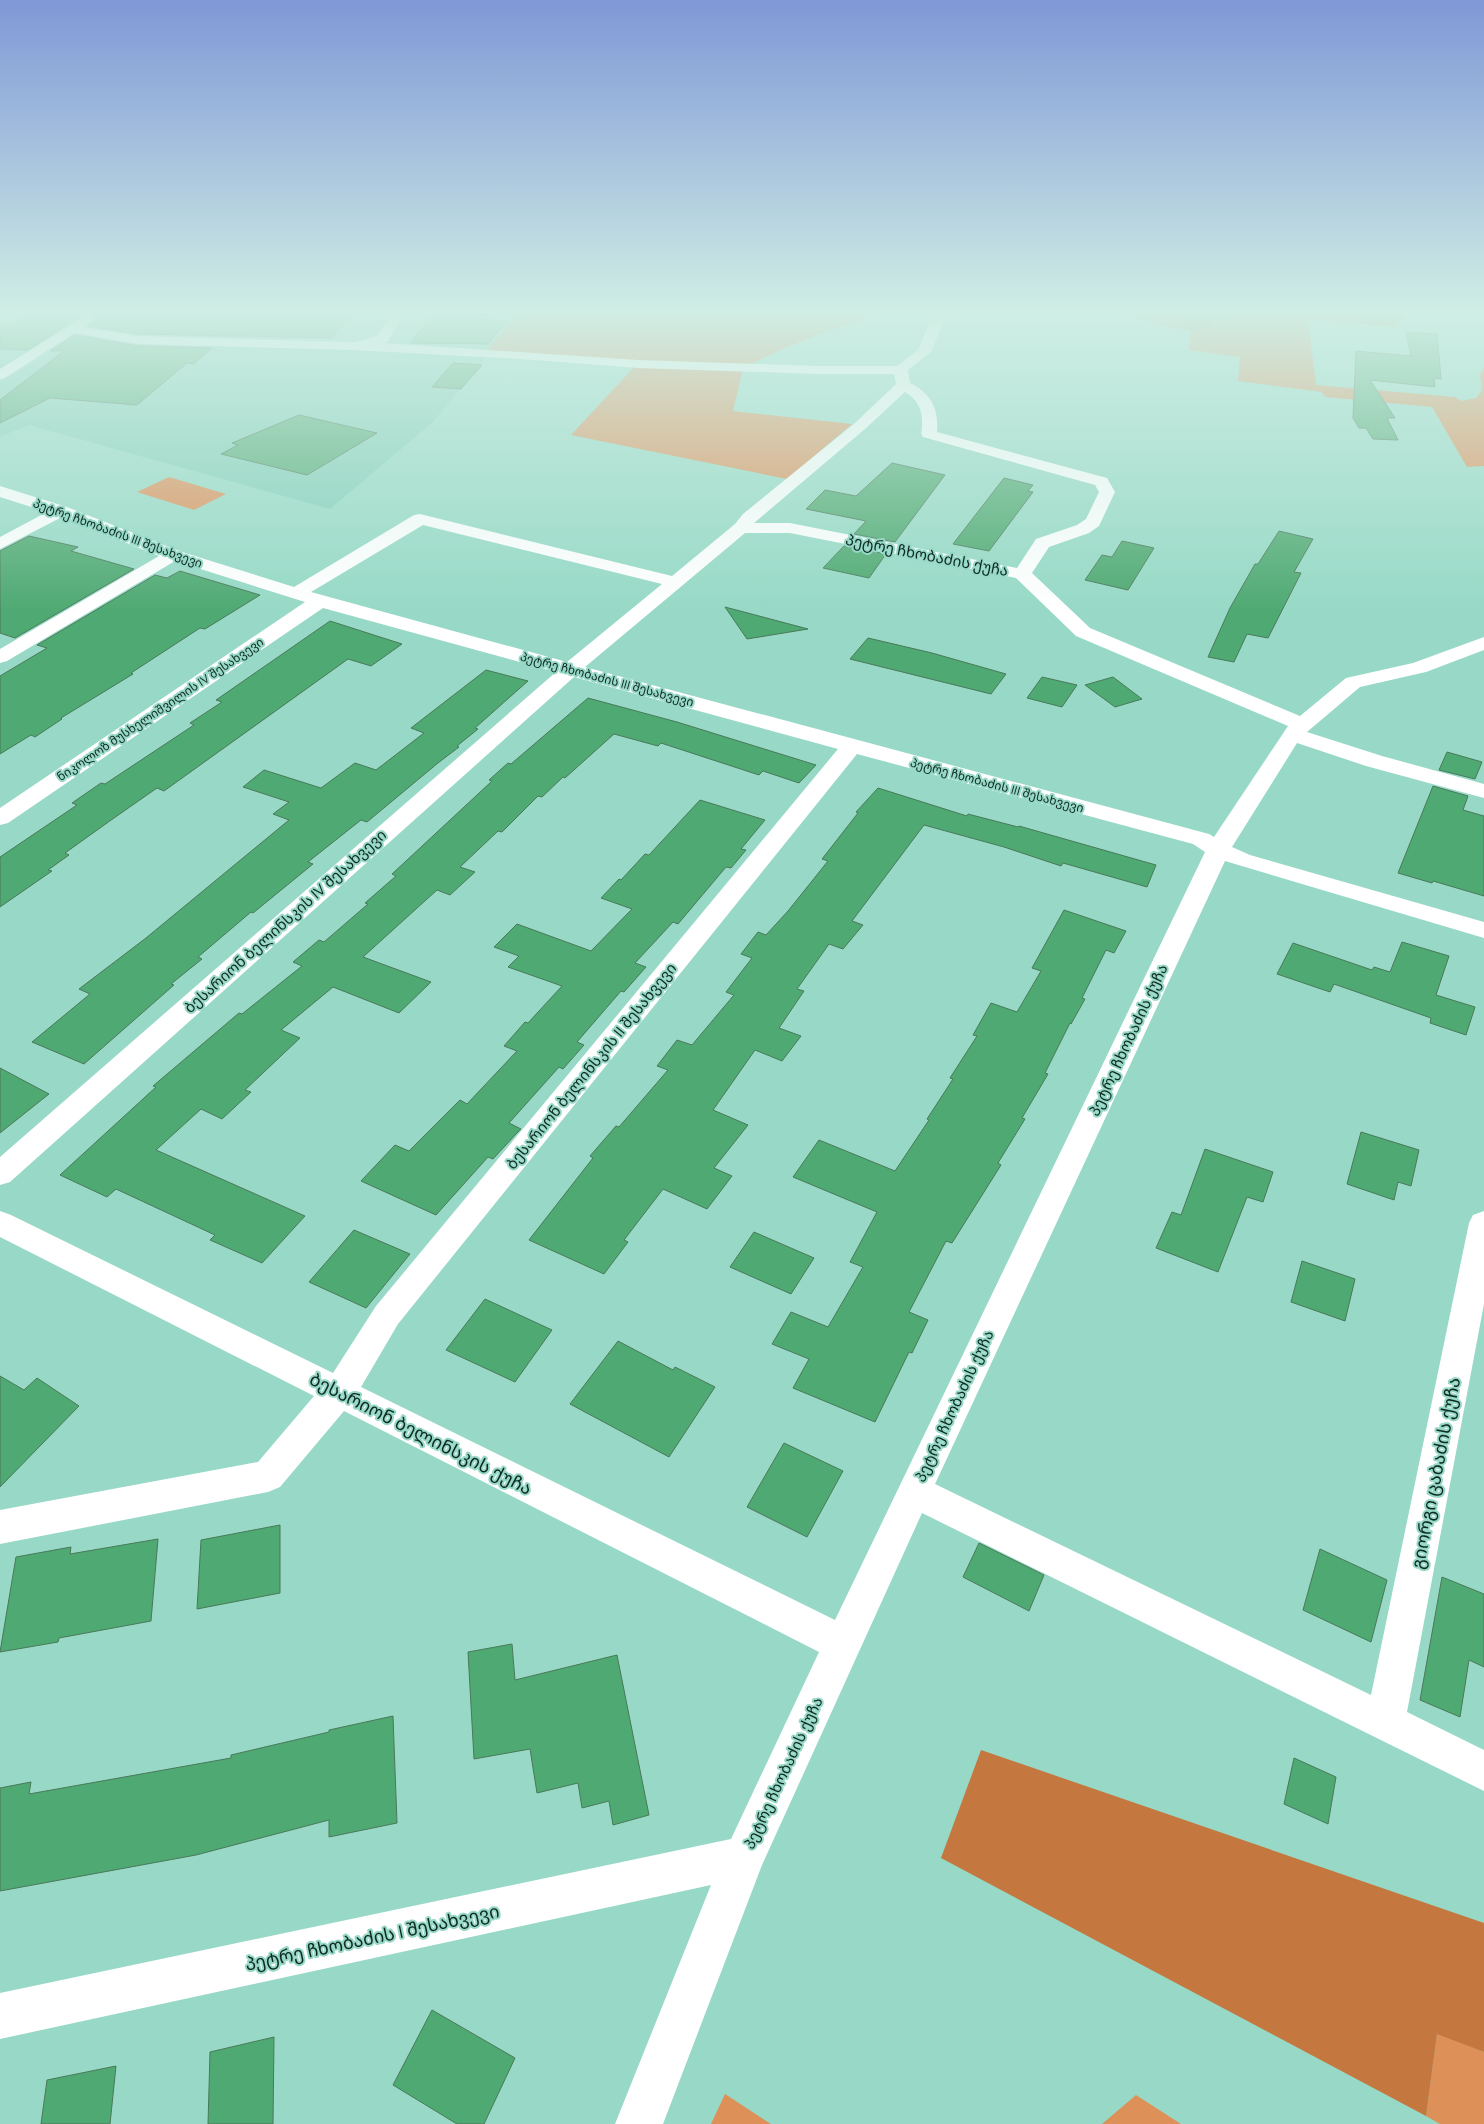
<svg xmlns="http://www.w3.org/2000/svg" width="1484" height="2124" font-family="Ubuntu,'Noto Sans Georgian',sans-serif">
	<rect width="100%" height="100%" fill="#97d9c6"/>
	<g fill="#83ceb9">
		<path d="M0,314H88L0,369Z"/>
		<path d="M106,314H517L489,348V353L433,422L330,509L29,425L0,437V381L42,357Z"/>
	</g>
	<g fill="#de9059">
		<path d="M517,314H880L830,330L785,348L751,364L655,362L489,353V348Z"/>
		<path d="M1115,314H1190L1213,323L1216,319L1228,314H1354L1364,317L1362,324L1308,320L1316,385L1455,397L1461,401L1476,398L1482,390L1480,375L1484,367V466L1467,467L1432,407L1325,397L1322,392L1238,381L1240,357L1189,350V331Z"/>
		<path d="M635,366L743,369L733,411L852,424L787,479L571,435Z"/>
		<path d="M169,477L226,494L194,510L137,492Z"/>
		<path d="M1437,2033L1484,2052V2124H1440L1426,2116Z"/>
		<path d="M725,2094L771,2124H711Z"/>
		<path d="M1136,2095L1181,2124H1102Z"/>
	</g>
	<g fill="#c4773f">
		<path d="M1190,314H1228L1216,319L1208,328L1189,331L1182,321L1192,316Z"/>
		<path d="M1354,314H1406L1395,327L1362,324L1364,317Z"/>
		<path d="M981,1750L1484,1923V2052L1437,2034L1426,2116L941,1858Z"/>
	</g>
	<g fill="#4fa972" stroke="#4a795a">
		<path d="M28,314H84L28,350L0,349V325L12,326Z"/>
		<path d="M90,314H353L331,338L138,334L88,326L96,319Z"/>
		<path d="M433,316L507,321L488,344L410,343Z"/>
		<path d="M1406,332L1437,334L1441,379L1434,378L1435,387L1370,380L1395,418H1387L1398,440L1373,439L1366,428H1359L1353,418L1356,351L1411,356Z"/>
		<path d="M74,335L138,346L212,348L194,364L187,363L137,405L50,398L0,423V400L64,351H50Z"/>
		<path d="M453,363L482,365L461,389L432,387Z"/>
		<path d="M299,415L377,433L307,475L221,454L238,445L232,443Z"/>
		<path d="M892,463L945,475L895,542L854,534L866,521L806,509L825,490L856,496Z"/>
		<path d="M1004,478L1033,485L1028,491L1033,492L989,551L953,544Z"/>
		<path d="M1279,531L1313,539L1294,572L1301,573L1268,638L1247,634L1234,662L1208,657L1230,608L1255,564H1258Z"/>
		<path d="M29,536L78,547L71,551L134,569L15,638L0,633V551Z"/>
		<path d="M1122,541L1154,548L1128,590L1085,580L1102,555L1112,557Z"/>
		<path d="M844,546L886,554L869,578L823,568Z"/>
		<path d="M180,571L260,595L205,629L200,628L131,673L133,674L61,718L62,719L35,737L31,735L0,754V676L47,648L37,645L155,575L167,578Z"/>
		<path d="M725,607L808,629L747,639Z"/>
		<path d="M330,621L402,644L371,666L348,659L164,791L157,788L114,818L65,853L69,855L48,870L52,871L0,907V857L77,805L72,803L101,783L105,784L194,725L190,723L222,702L216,700Z"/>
		<path d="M868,638L932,653L1006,674L991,694L850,659Z"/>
		<path d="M486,670L528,681L475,728L478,729L457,746L459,747L438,763L367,822L361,820L308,862L313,864L253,913L251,912L198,957L202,959L171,984L174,985L84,1064L32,1042L90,994L79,989L146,938L289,820L273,814L289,802L243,787L264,770L321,788L355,763L376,770L424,733L411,728Z"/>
		<path d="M1042,677L1077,685L1062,707L1027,698Z"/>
		<path d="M1113,677L1142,699L1115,707L1085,685Z"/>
		<path d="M588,698L677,722L816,765L799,783L763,771L759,775L661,743L658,746L614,734L565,778L563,777L542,797L538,796L502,832L498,831L460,867L475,872L450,895L437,890L363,957L431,982L399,1013L333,987L281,1030L300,1038L245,1090L251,1092L222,1119L201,1109L156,1150L305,1216L262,1263L210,1240L215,1235L116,1189L107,1197L60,1175L156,1087L153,1086L239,1013L242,1014L302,966L293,962L319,940L324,942L368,904L365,903L396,876L392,874L492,781L489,780L508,763L511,764Z"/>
		<path d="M1447,752L1482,762L1475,779L1439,770Z"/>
		<path d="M1433,786L1468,796L1463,810L1484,816V896L1433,881L1432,883L1398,873Z"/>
		<path d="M878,788L967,816L968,814L1018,827L1019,826L1156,865L1147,887L1063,863L1061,866L1004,847L924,825L852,921L863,925L843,949L829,944L797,989L804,991L779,1028L801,1036L782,1061L755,1050L713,1110L748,1125L714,1168L732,1176L707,1209L663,1189L624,1240L628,1242L604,1274L529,1240L593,1158L590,1156L616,1126L619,1127L668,1070L657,1066L677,1040L692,1045L734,995L726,992L752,958L741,954L758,932L766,935L788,911L828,861L822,859L858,813L856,812Z"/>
		<path d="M700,800L765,820L741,849L746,850L731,868L726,867L678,924L673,922L635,963L646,967L624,992L621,991L577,1042L584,1045L563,1069L559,1067L509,1123L521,1129L516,1134L493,1159L488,1157L436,1215L361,1181L395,1145L409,1151L460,1100L467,1104L517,1051L504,1046L525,1022L528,1023L562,986L508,967L519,956L494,947L517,924L591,951L632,909L601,898L619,879L621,880L645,854L649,855Z"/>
		<path d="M1064,910L1126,931L1114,953L1106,950L1082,998L1085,999L1071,1024L1070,1023L1045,1073L1048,1074L1022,1118L1025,1119L998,1163L1001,1165L952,1243L946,1241L909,1312L928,1320L912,1353L909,1352L875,1422L793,1388L809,1359L772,1344L791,1312L828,1327L863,1267L850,1262L877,1212L793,1177L819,1140L895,1171L929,1120L927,1119L953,1079L950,1078L977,1036L973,1035L991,1003L1017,1012L1041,971L1032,968Z"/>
		<path d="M1402,942L1449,956L1436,995L1475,1007L1466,1035L1430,1023L1431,1018L1334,984L1330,992L1277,974L1293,943L1372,970L1374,967L1390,972Z"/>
		<path d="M0,1068L49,1094L0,1133Z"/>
		<path d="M1361,1132L1419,1150L1411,1186L1398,1182L1394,1200L1347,1184Z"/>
		<path d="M1205,1149L1273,1172L1263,1202L1247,1197L1218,1272L1156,1248L1172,1212L1181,1215Z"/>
		<path d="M354,1230L410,1254L366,1308L309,1282Z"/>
		<path d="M754,1232L814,1258L791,1294L730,1267Z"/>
		<path d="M1302,1261L1355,1279L1345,1321L1291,1302Z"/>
		<path d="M485,1299L552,1330L515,1382L446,1350Z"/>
		<path d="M618,1341L673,1370L675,1367L715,1387L669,1457L570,1404Z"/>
		<path d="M0,1376L24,1390L37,1378L79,1406L0,1487Z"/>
		<path d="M784,1443L843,1471L807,1537L747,1507Z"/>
		<path d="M280,1525V1593L197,1609L201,1540Z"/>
		<path d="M158,1539L151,1621L59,1638L58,1642L0,1652L16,1557L71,1547L70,1554Z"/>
		<path d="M979,1543L1044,1575L1029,1611L963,1577Z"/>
		<path d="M1320,1549L1387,1580L1371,1642L1303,1610Z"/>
		<path d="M1442,1577L1484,1594V1667L1469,1660L1460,1717L1420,1700Z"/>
		<path d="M512,1644L515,1680L617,1655L649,1815L613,1825L609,1801L582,1808L578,1783L537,1793L530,1749L474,1759L468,1652Z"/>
		<path d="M393,1716L397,1823L329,1837V1820L196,1855L0,1891V1788L31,1782L29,1794L231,1758V1755L329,1732V1730Z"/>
		<path d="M1294,1758L1336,1777L1328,1824L1284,1804Z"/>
		<path d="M432,2010L515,2058L484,2124H457L393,2085Z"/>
		<path d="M274,2037L273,2124H208L210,2052Z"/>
		<path d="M116,2066L110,2124H41L47,2080Z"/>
	</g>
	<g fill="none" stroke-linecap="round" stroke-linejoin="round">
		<path fill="#fff" fill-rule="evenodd" d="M391,314H404L387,342L382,343L639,360L818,366H897L918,350L933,314H947L931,352L908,370L910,383C931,393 939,409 937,432L1107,478L1115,492L1099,526L1089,533L1049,547L1032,573L1090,628L1300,716L1346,678L1413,663L1484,637V650L1426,672L1360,687L1307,732L1382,756L1484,784V798L1366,766L1297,743L1232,847L1250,855L1484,922V938L1225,861L935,1484L1371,1695L1469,1223L1473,1215L1484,1211V1304L1407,1712L1484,1750V1791L922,1513L762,1865L663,2124H615L711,1885L0,2039V1993L731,1839L819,1652L344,1411L280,1487L268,1492L0,1544V1510L258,1462L314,1396L0,1237V1211L11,1215L333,1373L376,1306L838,749L574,677L10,1182L0,1185V1157L556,672L323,608L8,823L0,825V808L305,602L175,561L7,661L0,663V649L159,556L62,517L0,549V537L47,512L0,497V486L67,507L179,551L294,587L414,515L420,514L672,576L735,524L743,514L855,423L896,384L894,374H818L639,368L521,359L355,350L138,344L74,333L5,378L0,379V369L87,315L94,319L84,327L138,336L355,342L377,336ZM905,392C918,400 923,410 922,426C922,431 920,433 923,437L1095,485L1099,492L1086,519L1077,525L1036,539L1017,568L790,523H754L865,429ZM423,525L662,584L567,662L311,592ZM745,533H790L1016,578L1076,636L1288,726L1214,837L1209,834L585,667ZM857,754L1193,844L1205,852L835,1620L361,1387L398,1324Z"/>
	</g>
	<linearGradient id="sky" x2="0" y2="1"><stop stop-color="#7f98d6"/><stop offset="0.51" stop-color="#d0eee5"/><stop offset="1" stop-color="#d0eee5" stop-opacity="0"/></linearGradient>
	<rect width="1484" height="612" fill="url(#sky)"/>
	<g text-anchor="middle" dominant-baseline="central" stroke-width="4" stroke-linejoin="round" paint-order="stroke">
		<g font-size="12" fill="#0e2922" stroke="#97d9c6">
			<text transform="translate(118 533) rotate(20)">პეტრე ჩხობაძის III შესახვევი</text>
			<text transform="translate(607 679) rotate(15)">პეტრე ჩხობაძის III შესახვევი</text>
			<text transform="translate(160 709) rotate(-34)">ნიკოლოზ მუსხელიშვილის IV შესახვევი</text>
			<text transform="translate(997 785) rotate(15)">პეტრე ჩხობაძის III შესახვევი</text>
		</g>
		<g font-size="15" fill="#0e2922" stroke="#97d9c6">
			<text transform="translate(927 555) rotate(11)">პეტრე ჩხობაძის ქუჩა</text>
			<text transform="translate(285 921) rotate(-42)">ბესარიონ ბელინსკის IV შესახვევი</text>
			<text transform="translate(1128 1040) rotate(-65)">პეტრე ჩხობაძის ქუჩა</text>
			<text transform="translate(591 1066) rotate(-51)">ბესარიონ ბელინსკის II შესახვევი</text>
			<text transform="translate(954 1406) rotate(-65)">პეტრე ჩხობაძის ქუჩა</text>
			<text transform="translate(783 1773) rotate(-65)">პეტრე ჩხობაძის ქუჩა</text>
		</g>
		<g font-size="18" fill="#0e2922" stroke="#97d9c6">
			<text transform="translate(421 1433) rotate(27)">ბესარიონ ბელინსკის ქუჩა</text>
			<text transform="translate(1435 1473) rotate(-79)">გიორგი ცაბაძის ქუჩა</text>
			<text transform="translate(372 1937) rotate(-12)">პეტრე ჩხობაძის I შესახვევი</text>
		</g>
	</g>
</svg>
